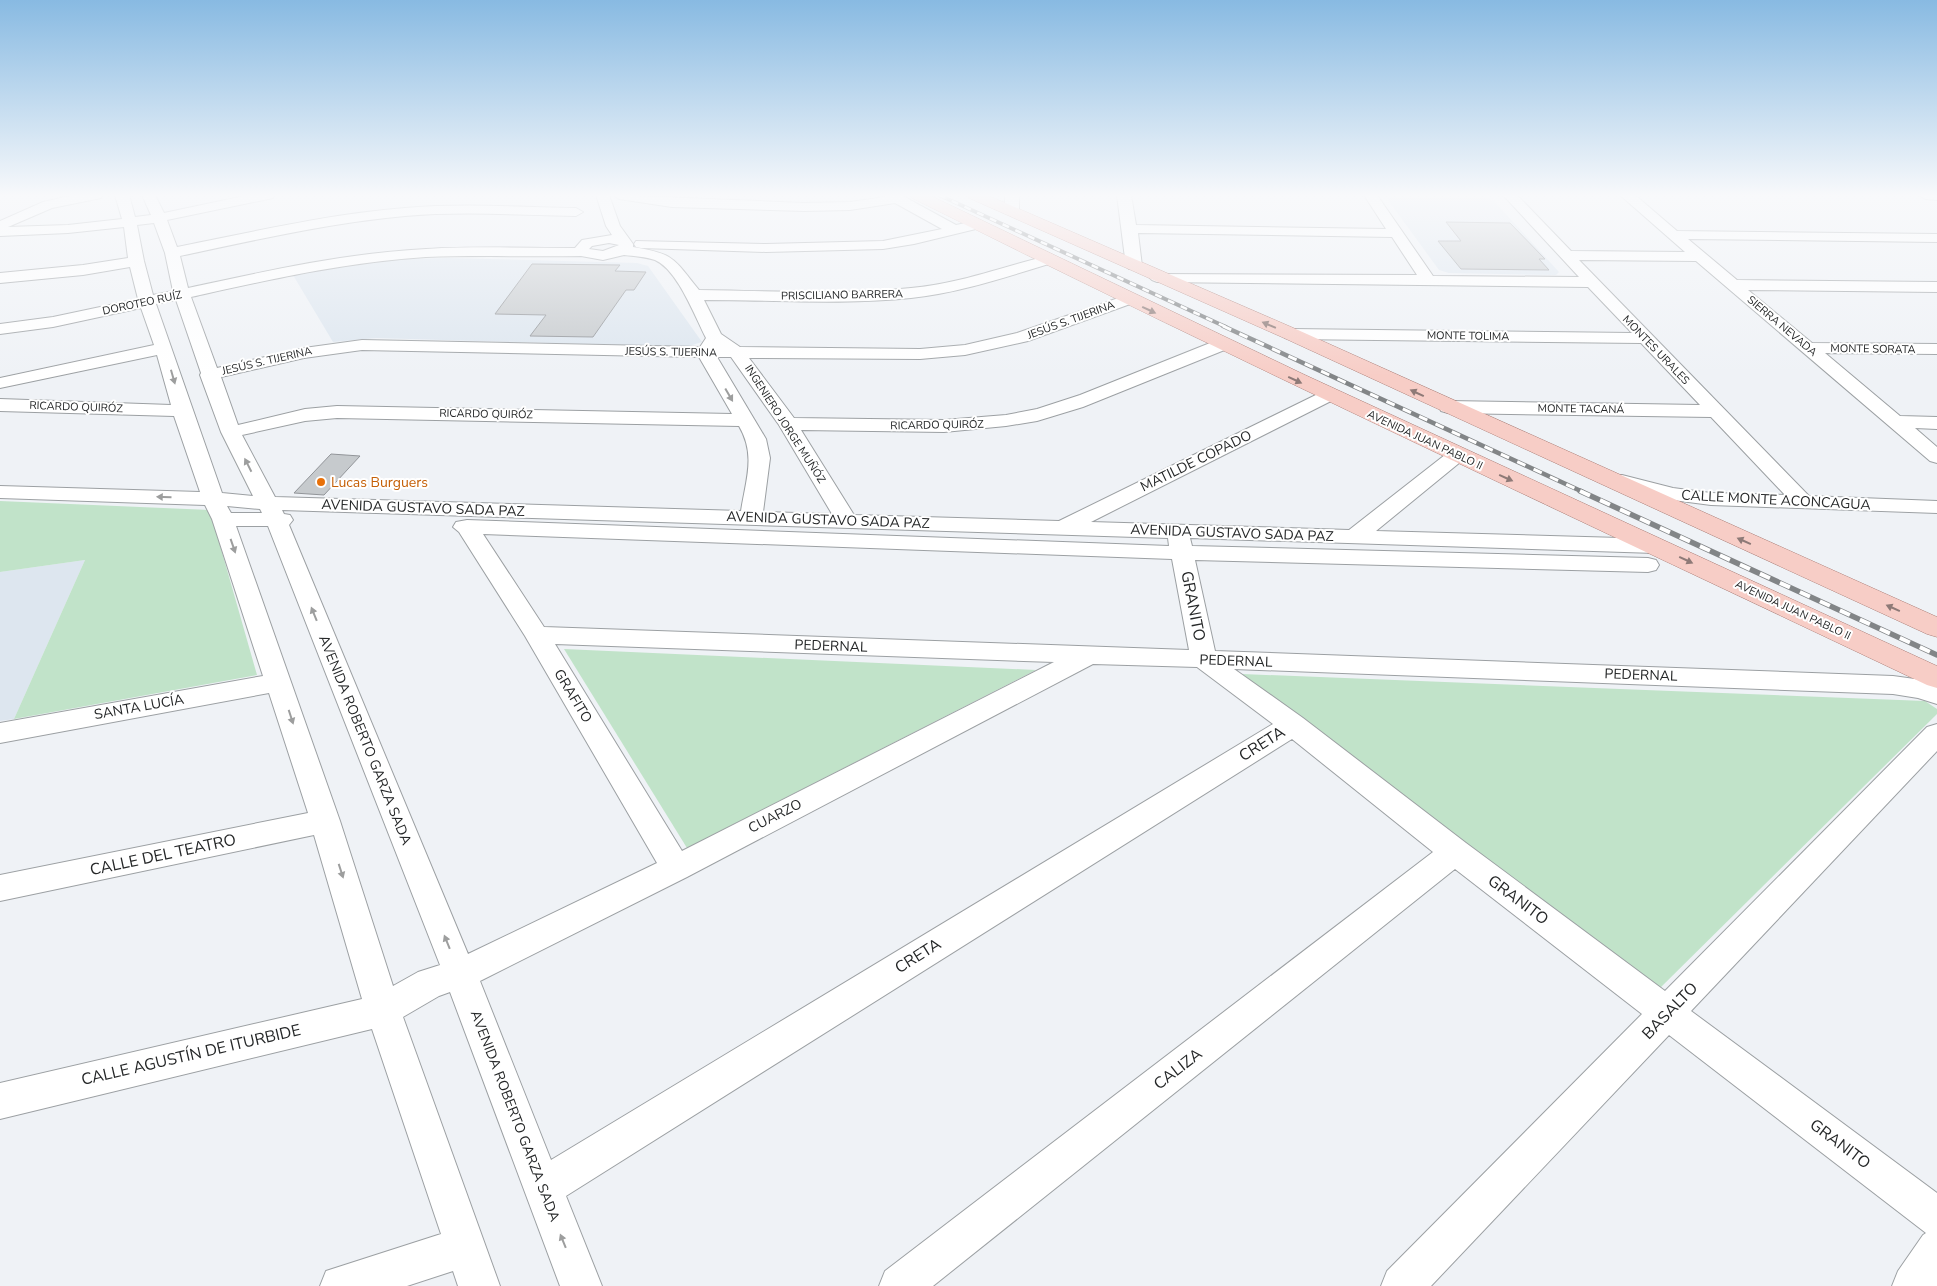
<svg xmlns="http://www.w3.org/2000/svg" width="1937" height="1286" font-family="'Nunito Sans',sans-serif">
	<rect width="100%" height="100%" fill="#eff2f6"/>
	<g fill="#dde6ef">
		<path d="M1391,197L1485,198L1493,200L1559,272L1556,275L1449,273L1439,270L1388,200Z"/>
		<path d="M449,258L637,263L648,266L702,342L686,347L376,338L333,342L293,275L358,264L406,259Z"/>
		<path d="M85,560L14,719L0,721V572Z"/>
	</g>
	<g fill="#c1e3c9">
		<path d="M0,501L210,510L257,675L14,719L85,560L0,572Z"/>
		<path d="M564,649L1036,670L687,848Z"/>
		<path d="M1242,674L1925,701L1937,709V714L1657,991Z"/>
	</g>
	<g fill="#c6cacd" stroke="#929599">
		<path d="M1446,222L1510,223L1545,259H1539L1549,270L1461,269L1438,241H1461Z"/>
		<path d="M532,264L620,265L615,271L646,272L634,290H626L593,337L530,336L546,315L495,314Z"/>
		<path d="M331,454L360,456L324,495L294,493Z"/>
	</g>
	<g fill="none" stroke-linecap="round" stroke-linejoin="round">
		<defs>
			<g id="minor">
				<path d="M74,195H102L101,198L52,208L8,227L68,225L122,219L115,195H129L135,217L151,215L142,195H155L164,213L249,195H274L273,198L167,220L177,247C253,232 328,214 405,208C462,203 519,207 576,208L583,212L576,216C519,215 462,211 405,216C329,223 255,240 180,256L188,288C267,271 345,253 426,249C475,246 525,248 575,248L582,240L612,235L606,226L596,195H609L620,226L633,244V247C675,254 673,258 699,290C769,291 841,295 911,288C958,284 1002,267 1047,256L1052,257L1054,260L1052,263C1006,277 959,293 911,298C843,305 773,300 704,300L721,334L740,347L920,349L965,345L1017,333L1127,295L1133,297L1135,300L1133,303L1028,341L965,355L920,359L749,358L794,418L944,420L1006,415L1037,409L1080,395L1215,341L1221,340L1227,341L1230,345L1227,349L1083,407L1037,421L1006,426L944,432L801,430L854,515L1059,521L1328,389L1335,391L1337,395L1335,399L1091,522L1349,530L1450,451L1457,449L1464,451L1467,455L1464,459L1376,531L1655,539L1663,541L1666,546L1663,551L1655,553L1190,538L1192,546L1648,558L1656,560L1659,565L1656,570L1648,572L1195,560L1215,651L1893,676L1922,680L1937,685V704L1918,698L1893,694L1234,669L1303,718L1466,843L1665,991L1927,727L1937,724V751L1691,1011L1937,1193V1286H1892L1898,1271L1923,1235L1926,1233L1669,1035L1431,1286H1381L1387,1271L1642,1014L1455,869L933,1286H879L885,1271L1433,852L1292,739L566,1196L602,1286H560L450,992L439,996L403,1017L500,1286H458L453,1271L407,1286H320L326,1271L441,1234L372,1029L0,1119V1083L362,999L314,835L0,901V875L308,813L269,693L0,743V723L263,676L212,519L205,505L0,498V486L200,492L174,416L0,411V399L171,405L157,355L0,388V378L154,345L141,308L53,327L0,334V324L53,317L138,299L130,267L83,275L0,283V273L83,265L128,258L124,227L68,233L0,236V221L43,202ZM154,223L165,253L173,291L153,295L144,261L137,225ZM609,243L619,245L603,251L589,249L592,246ZM624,255C634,256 646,257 655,260C678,270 695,317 706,338L700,347L362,340L304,348L217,368L191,297C268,280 346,262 426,257C477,255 530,257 581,256L603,260ZM176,300L201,373L200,375L221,432L253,496L222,493L156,304ZM362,350L699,357L732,414L337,406L305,409L238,425L221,377L304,358ZM717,357H731L779,425L832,514L763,512L770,458L766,439ZM337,418L739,426C756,455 746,479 741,511L275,497L242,435L305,421ZM227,506L260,509L262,513H231ZM282,510L1168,538L1169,546L467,520L456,522L453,527L459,532L525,636L657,863L468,954L289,525L293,520L290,515L284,514ZM236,526H268L440,965L418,972L393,986L340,821ZM483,534L1172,559L1189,650L544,627ZM555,644L1054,662L682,851ZM1093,664L1197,667L1273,724L551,1160L480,981L687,877Z"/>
				<path d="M613,195L804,203L850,202L885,197L884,195H901L956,225L975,221L980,222L982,225L980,228L914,244L883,249L766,252L641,248L636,247L634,244L636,241L766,244L883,241L942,229L895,203L850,210L804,211L672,207L619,199Z"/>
				<path d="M1005,195H1019V212L1017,215L1012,216L1005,212Z"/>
				<path d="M1117,195H1131L1136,225L1386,229L1364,195H1377L1433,276L1579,277L1503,195H1517L1571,251L1685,252L1620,195H1635L1677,231L1937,234V242L1688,239L1737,280L1937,282V292L1748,290L1812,343L1937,344V354L1825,353L1900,416L1937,417V429L1915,428L1937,447V463L1930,461L1696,261L1579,260L1809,496L1937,501V513L1711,505L1673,500L1615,485L1612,481L1615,477L1622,475L1673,488L1711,493L1785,495L1711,417L1448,413L1441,411L1439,407L1441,403L1448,401L1700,405L1641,343L1291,339L1285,338L1283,334L1285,330L1291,329L1632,333L1588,287L1157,282L1152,280L1149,277L1152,274L1417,275L1392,237L1138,233L1142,266L1139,269H1129L1126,266Z"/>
				<path d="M1919,195H1937V200L1925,199Z"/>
			</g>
			<g id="major">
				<path d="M910,195H929L1305,375L1937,666V688L1927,685C1588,524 1248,366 912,198Z"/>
				<path d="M967,195H987L1298,330L1937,617V637L1927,634L1284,338L969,198Z"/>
			</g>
		</defs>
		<use href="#minor" stroke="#9ca0a3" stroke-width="2"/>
		<use href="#major" stroke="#aa7d76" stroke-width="1"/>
		<use href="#minor" fill="#fff" fill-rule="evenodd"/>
		<use href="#major" fill="#f7cdc6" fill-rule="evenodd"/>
		<defs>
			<path id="rail-far2" d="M939,195L1226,327"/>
			<path id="rail-far1" d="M1223,326L1583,492"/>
			<path id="rail" d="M1580,491L1937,655"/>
		</defs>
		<use href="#rail-far2" stroke="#828587" stroke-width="4"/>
		<use href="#rail-far1" stroke="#828587" stroke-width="4.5"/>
		<use href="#rail" stroke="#828587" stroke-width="5.5"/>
		<use href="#rail-far2" stroke="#fff" stroke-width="2.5" stroke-dasharray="7" stroke-linecap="butt"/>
		<use href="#rail-far1" stroke="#fff" stroke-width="3" stroke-dasharray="9" stroke-linecap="butt"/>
		<use href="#rail" stroke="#fff" stroke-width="4" stroke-dasharray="11" stroke-linecap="butt"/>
	</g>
	<defs><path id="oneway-solid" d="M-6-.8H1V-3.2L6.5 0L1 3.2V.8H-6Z" transform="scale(1.25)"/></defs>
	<g fill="#8e7a77">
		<use href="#oneway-solid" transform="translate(1149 310) rotate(25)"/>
		<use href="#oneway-solid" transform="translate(1269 325) rotate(-157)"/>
		<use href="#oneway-solid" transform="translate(1295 380) rotate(25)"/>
		<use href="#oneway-solid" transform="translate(1417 393) rotate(-155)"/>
		<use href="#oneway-solid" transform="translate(1506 478) rotate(24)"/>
		<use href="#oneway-solid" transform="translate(1744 541) rotate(-156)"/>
		<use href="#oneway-solid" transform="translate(1686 560) rotate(25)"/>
		<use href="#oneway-solid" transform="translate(1893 608) rotate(-156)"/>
	</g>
	<g fill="#9d9e9e">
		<use href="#oneway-solid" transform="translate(173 377) rotate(74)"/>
		<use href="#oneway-solid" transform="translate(729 395) rotate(60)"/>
		<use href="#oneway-solid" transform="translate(248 465) rotate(-117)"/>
		<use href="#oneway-solid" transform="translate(164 497) rotate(-178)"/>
		<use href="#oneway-solid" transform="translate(233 546) rotate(71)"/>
		<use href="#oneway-solid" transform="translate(314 614) rotate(-112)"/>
		<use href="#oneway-solid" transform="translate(291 717) rotate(72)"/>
		<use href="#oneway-solid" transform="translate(341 871) rotate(72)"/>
		<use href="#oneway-solid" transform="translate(447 942) rotate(-112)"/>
		<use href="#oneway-solid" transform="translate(563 1241) rotate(-112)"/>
	</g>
	<linearGradient id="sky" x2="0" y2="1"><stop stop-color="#88bae2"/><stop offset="0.52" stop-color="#f8f9fb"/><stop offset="1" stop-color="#f8f9fb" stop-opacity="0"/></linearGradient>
	<rect width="1937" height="376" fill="url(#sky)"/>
	<circle fill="#e8710a" stroke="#fff" stroke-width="2" cx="321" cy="482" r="5"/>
	<g text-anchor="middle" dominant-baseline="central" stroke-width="4" stroke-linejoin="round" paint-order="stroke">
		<g font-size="11" fill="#252728" stroke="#fff">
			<text transform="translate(842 295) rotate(-1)">PRISCILIANO BARRERA</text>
			<text transform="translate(142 303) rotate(-12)">DOROTEO RUÍZ</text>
			<text transform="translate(1071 320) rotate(-20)">JESÚS S. TIJERINA</text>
			<text transform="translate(1782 326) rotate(40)">SIERRA NEVADA</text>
			<text transform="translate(1468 336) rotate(1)">MONTE TOLIMA</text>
			<text transform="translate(1873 349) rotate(1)">MONTE SORATA</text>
			<text transform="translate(1656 350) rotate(46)">MONTES URALES</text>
			<text transform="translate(671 352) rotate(1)">JESÚS S. TIJERINA</text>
			<text transform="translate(267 361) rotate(-13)">JESÚS S. TIJERINA</text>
			<text transform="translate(76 407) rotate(2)">RICARDO QUIRÓZ</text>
			<text transform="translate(1581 409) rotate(1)">MONTE TACANÁ</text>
			<text transform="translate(486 414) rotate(1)">RICARDO QUIRÓZ</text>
			<text transform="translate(785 424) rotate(57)">INGENIERO JORGE MUÑÓZ</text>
			<text transform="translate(937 425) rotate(-1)">RICARDO QUIRÓZ</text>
			<text transform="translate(1425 440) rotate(25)">AVENIDA JUAN PABLO II</text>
			<text transform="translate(1793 610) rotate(25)">AVENIDA JUAN PABLO II</text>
		</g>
		<g font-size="14" fill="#252728" stroke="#fff">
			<text transform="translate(1196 461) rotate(-26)">MATILDE COPADO</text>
			<text transform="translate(1776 500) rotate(3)">CALLE MONTE ACONCAGUA</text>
			<text transform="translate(423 508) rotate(2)">AVENIDA GUSTAVO SADA PAZ</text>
			<text transform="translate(828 520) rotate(2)">AVENIDA GUSTAVO SADA PAZ</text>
			<text transform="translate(1232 533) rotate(2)">AVENIDA GUSTAVO SADA PAZ</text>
			<text transform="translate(831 646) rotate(2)">PEDERNAL</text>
			<text transform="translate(1236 661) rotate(2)">PEDERNAL</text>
			<text transform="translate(1641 675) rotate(2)">PEDERNAL</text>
			<text transform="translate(573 696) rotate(59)">GRAFITO</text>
			<text transform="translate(139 707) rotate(-10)">SANTA LUCÍA</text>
			<text transform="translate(365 740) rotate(68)">AVENIDA ROBERTO GARZA SADA</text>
			<text transform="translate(775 816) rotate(-27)">CUARZO</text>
			<text transform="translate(515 1116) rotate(69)">AVENIDA ROBERTO GARZA SADA</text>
		</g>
		<g font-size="14" fill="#c56008" stroke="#fff" text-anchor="start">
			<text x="331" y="482">Lucas Burguers</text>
		</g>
		<g font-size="16" fill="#252728" stroke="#fff">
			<text transform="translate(1193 606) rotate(79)">GRANITO</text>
			<text transform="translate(1262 744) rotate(-32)">CRETA</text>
			<text transform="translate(163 855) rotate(-12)">CALLE DEL TEATRO</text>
			<text transform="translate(1518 900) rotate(37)">GRANITO</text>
			<text transform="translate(918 956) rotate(-32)">CRETA</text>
			<text transform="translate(1670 1011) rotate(-46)">BASALTO</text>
			<text transform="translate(191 1055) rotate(-13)">CALLE AGUSTÍN DE ITURBIDE</text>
			<text transform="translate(1178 1069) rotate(-38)">CALIZA</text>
			<text transform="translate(1840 1144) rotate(37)">GRANITO</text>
		</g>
	</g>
</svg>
